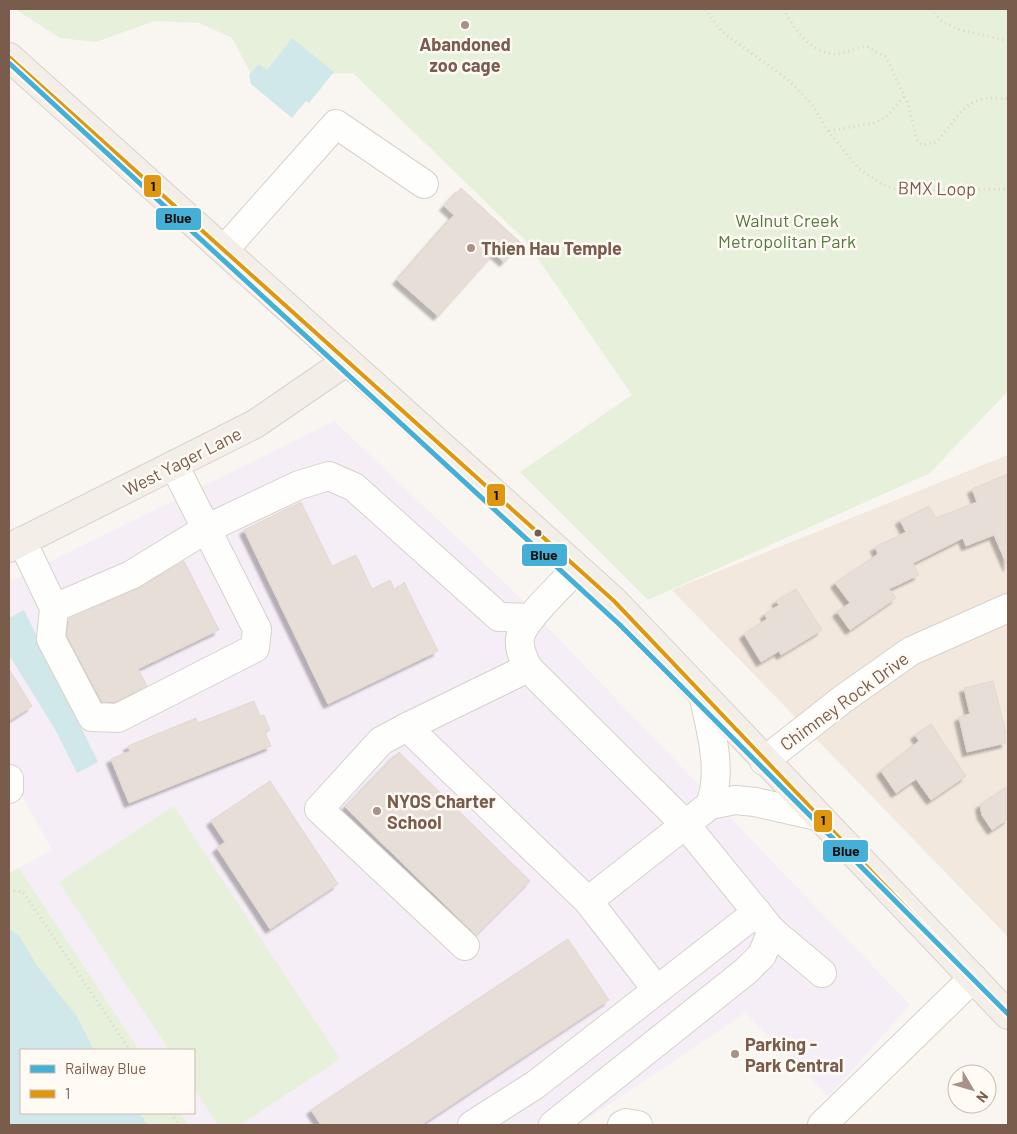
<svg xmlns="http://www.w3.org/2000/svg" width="1017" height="1134" font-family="Barlow,sans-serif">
	<defs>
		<filter id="shadow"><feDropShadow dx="-4.5" dy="4.5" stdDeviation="1" flood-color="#0004"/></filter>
	</defs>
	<rect width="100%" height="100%" fill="#f9f5f0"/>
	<path fill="#f2e8de" d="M1008,455V937L672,590Z"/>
	<path fill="#f6eef6" d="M334,421L506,584L910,1005L829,1096L745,1013L578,1125H188L180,1113H194V1050H139L19,868L52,850L9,772V582Z"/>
	<g fill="#e7f0db">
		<path d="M15,9H1008V391L930,473L648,600L520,472L632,395L525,240L353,73L252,76L232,38L199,23L154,21L96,42L60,38Z"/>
		<path d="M174,806L340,1059L240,1125H218L194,1088V1050H169L59,882Z"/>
		<path d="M19,868L139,1050H21V1113H180L188,1125H9V873Z"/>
	</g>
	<g fill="#d0e8ea">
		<path d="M292,38L334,72L309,103L306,101L292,118L251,84L249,75L259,64L267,70Z"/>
		<path d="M24,610L98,762L77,773L56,731L9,655V618Z"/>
		<path d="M9,928L20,937L38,967L77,1017L94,1050H21V1113H139L148,1125H12L9,1121Z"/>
	</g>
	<g fill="#e6ded7" stroke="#e2d8d2" filter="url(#shadow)">
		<path d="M461,188L521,243L504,262L494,253L438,316L397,280L454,215L444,206Z"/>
		<path d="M1008,474V567L994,535L966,546L963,538L913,563L919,575L889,589L896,598L850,630L837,612L850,603L835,583L878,554L875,547L906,532L900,520L929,506L936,518L977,502L972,489Z"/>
		<path d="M301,502L332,566L356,555L372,589L390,580L395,591L404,582L438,651L328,704L244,530Z"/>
		<path d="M184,561L219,630L138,669L147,686L115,702H102L67,636L69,619L137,589Z"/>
		<path d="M796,589L822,630L781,655L779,651L761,662L744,634L767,619L765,614L779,605L776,601Z"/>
		<path d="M9,669L32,706L9,721Z"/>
		<path d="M993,681L1006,733H1004L1006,743L967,752L959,717L970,714L964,688Z"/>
		<path d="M254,701L260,716L264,715L270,730L265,733L271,746L129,803L111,759L130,751L128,746L196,718L198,723Z"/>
		<path d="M931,724L966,776L931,800L916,779L896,793L881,771L919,741L915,735Z"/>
		<path d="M399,752L530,881L476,935L345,807Z"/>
		<path d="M270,781L338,884L270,929L217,848L225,842L211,821Z"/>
		<path d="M1008,786V819L992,830L982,815L980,805Z"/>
		<path d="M568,939L609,1000L421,1125H321L311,1110Z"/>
	</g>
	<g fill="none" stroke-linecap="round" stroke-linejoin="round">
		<defs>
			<g id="minor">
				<path d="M224,250L336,124L424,184"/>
				<path d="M22,541L54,608L51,639L92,717L118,718L255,648L257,629L174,465"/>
				<path d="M54,608L131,575L206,529L299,485L329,476L354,487L499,617L531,618"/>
				<path d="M528,668C523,658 517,645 521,634C527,616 563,584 577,568"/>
				<path d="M704,698C711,733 723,770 710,805"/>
				<path d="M407,727L381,741L319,809L465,946"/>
				<path d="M764,761L843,699L911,651L1008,608"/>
				<path d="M9,779V789"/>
				<path d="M588,901L407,727L528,668L685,824L772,931L822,973"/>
				<path d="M657,990L757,912"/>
				<path d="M472,1125L535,1085L657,990L588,901L710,805L735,800L755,802L817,816"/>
				<path d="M553,1125L746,971L762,955L772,931"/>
				<path d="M622,1125L626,1123L638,1125"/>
				<path d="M822,1125L973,978"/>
			</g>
			<g id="major">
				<path d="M9,57L614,601L1008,1015"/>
				<path d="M9,548L255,424L347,361"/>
			</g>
		</defs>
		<use href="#minor" stroke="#d7d1cb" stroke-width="30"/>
		<use href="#major" stroke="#dad1cc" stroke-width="30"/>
		<g stroke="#dcd5d0" stroke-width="3" stroke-dasharray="1 4" stroke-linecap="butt">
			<path d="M705,9L722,32L787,79L812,104L828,131L858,168L883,185L903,191L1008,189"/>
			<path d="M784,9C792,27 812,54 835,54C844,54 856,48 866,46L886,57L908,104L917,140L922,145L937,142C961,113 966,93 1008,99"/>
			<path d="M931,9L940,20L957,29L1008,41"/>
			<path d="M829,131L875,123L886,117L904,97"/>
			<path d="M9,890L23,892L130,1050"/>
			<path d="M171,1113L179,1125"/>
		</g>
		<use href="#minor" stroke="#fefefd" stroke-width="28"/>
		<use href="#major" stroke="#f3eee8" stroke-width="28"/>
		<defs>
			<path id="bus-1" d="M9,57L614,601L1008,1015"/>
		</defs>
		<use href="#bus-1" stroke="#fffaf3" stroke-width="8"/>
		<use href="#bus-1" stroke="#de970f" stroke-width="4"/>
		<defs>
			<path id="rail-1" d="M9,63L620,625L1008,1014"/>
		</defs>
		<use href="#rail-1" stroke="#fffaf3" stroke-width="9"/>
		<use href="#rail-1" stroke="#44b0d7" stroke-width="5"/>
	</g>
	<g fill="#a69286" stroke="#fffaf3" stroke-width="2">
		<circle cx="465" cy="25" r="5"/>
		<circle cx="471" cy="248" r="5"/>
		<circle cx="377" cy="811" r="5"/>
		<circle cx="735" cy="1054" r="5"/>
	</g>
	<circle fill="#7a5c4d" stroke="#fffaf3" stroke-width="2" cx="538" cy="533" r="4.5"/>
	<g text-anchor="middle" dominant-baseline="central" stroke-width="5" stroke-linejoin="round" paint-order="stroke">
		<g font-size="18" font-weight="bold" fill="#7a5c4d" stroke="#fffaf3" text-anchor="start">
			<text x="465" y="44" text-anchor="middle">Abandoned<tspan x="465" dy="21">zoo cage</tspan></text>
			<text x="481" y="248">Thien Hau Temple</text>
			<text x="387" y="801">NYOS Charter<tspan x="387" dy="21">School</tspan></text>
			<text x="745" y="1044">Parking -<tspan x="745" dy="21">Park Central</tspan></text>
		</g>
		<g font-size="18" fill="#7a5c4d" stroke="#fffaf3">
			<text transform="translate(937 188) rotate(1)">BMX Loop</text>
			<text transform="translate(182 461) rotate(-27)">West Yager Lane</text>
			<text transform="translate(844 701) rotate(-36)">Chimney Rock Drive</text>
		</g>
		<g font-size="18" fill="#537a41" stroke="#fffaf3">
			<text x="787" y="220">Walnut Creek<tspan x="787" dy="21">Metropolitan Park</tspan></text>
		</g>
	</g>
	<g stroke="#fffaf3" stroke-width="2">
		<rect x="143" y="174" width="19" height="24" rx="5" fill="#de970f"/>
		<rect x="155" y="207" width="47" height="24" rx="5" fill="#44b0d7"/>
		<rect x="486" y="483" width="20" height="24" rx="5" fill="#de970f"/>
		<rect x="521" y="543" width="47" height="24" rx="5" fill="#44b0d7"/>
		<rect x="813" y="809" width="20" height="24" rx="5" fill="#de970f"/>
		<rect x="822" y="839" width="47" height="24" rx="5" fill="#44b0d7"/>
	</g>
	<g font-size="14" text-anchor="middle" font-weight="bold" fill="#111">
		<text x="153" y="191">1</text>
		<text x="178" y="223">Blue</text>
		<text x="496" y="500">1</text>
		<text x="544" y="560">Blue</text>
		<text x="823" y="825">1</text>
		<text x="846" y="856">Blue</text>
	</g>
	<rect width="1017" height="1134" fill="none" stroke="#7a5c4d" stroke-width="20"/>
	<rect x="20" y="1049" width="175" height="65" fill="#fffaf3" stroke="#cabbb1"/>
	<rect x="30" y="1065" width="25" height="8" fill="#44b0d7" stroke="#cabbb1"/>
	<text x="65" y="1074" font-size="15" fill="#7a5c4d">Railway Blue</text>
	<rect x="30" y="1090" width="25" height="8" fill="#de970f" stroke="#cabbb1"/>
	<text x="65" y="1099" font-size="15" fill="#7a5c4d">1</text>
	<g transform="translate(972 1089) rotate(128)"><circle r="24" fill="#fffaf3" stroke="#cabbb1"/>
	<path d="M0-4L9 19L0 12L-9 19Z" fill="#a69286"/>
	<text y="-8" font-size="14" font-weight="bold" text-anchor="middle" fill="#7a5c4d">N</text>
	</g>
</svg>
